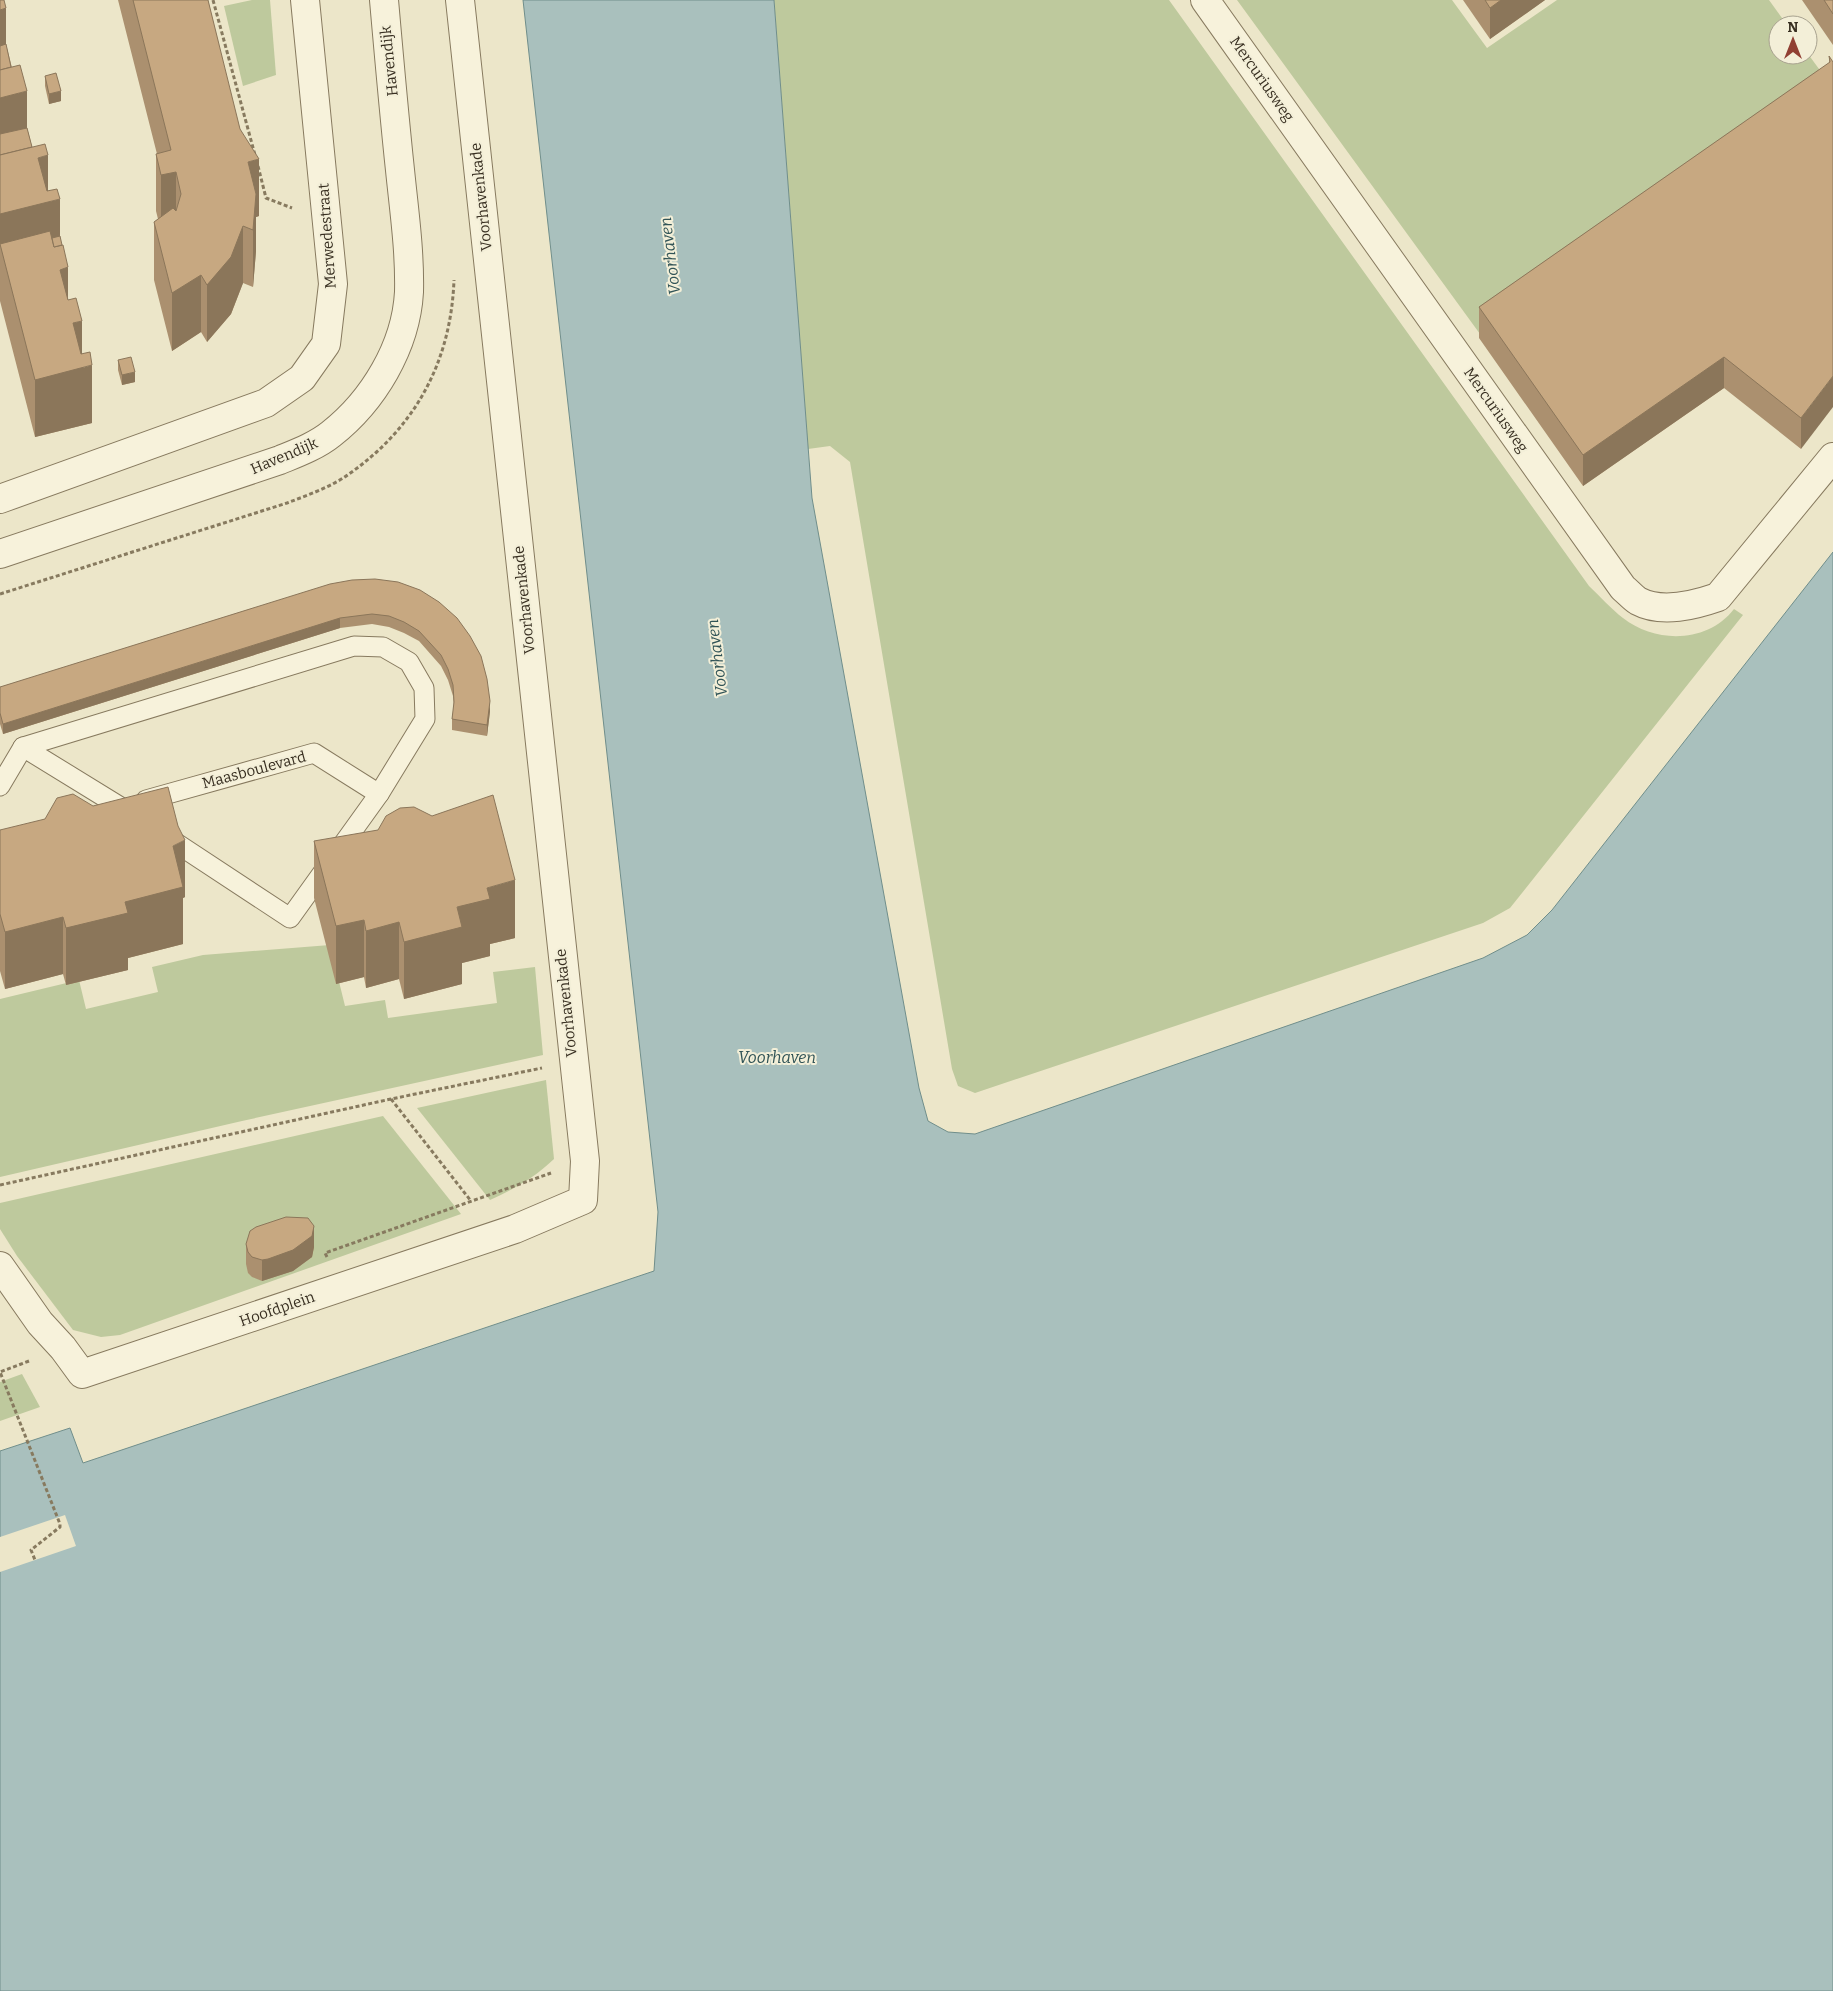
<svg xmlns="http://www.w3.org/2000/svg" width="1833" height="1991" font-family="Bitter,serif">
	<rect width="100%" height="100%" fill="#ece6c9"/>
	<g fill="#bec99d">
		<path d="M252,0H270L276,75L243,86L224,6Z"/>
		<path d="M774,0H1169L1589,586C1600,596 1611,609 1623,618C1656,644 1708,643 1734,609L1743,615L1510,908L1483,923L975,1093L958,1086L952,1069L850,462L830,446L808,449Z"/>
		<path d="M1237,0H1452L1487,48L1557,0H1769L1787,25H1778V55L1808,54L1833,88L1480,334Z"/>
		<path d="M330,945L345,1006L385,1000L388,1018L497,1003L493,972L535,967L543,1055L242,1121L0,1177V999L79,980L86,1009L158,992L152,967L203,955Z"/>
		<path d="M546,1080L554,1159C534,1178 514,1189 490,1200L417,1108Z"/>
		<path d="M383,1116L461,1214L120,1335L101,1337L73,1330L17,1256L0,1229V1203Z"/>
		<path d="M22,1374L40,1407L0,1421V1382Z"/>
	</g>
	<path fill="#a9c0bd" stroke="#708e8b" d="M523,0H774L812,498L919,1088L928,1121L948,1132L975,1134L1483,958L1527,935L1552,910L1833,552V1991H0V1451L70,1428L83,1463L654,1271L658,1212Z"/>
	<path fill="#ece6c9" d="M65,1515L76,1546L0,1572V1537Z"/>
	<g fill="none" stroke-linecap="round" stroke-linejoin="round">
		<defs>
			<g id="service">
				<path d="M23,747L354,646L383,647L409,662L424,688L425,719L379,794L290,918L164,835"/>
				<path d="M0,786L23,747L132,814"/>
				<path d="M146,800L314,753L379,794"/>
			</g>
			<g id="minor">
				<path d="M1205,0L1623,588C1628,592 1633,598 1638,601C1662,614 1695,605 1718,597L1833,457"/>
				<path d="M0,499L266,403L302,378L326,344L333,284L305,0"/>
				<path d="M0,1266L40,1323L63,1348L82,1374L515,1229L583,1200L585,1161L460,0"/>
			</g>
			<path id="tertiary" d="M0,554L280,460C297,453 316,446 331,434C373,401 406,347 409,292C410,251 404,210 400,170C394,114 389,57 384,0"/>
		</defs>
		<use href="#service" stroke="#877a5f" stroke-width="21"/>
		<use href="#minor" stroke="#877a5f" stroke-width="30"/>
		<use href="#tertiary" stroke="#877a5f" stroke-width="30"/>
		<g stroke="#877a5f" stroke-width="3" stroke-dasharray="4 2.5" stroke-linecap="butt">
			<path d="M213,0L255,155"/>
			<path d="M258,166L266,198L292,208"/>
			<path d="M0,594L287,503C308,495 331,487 349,474C416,427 451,361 454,280"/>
			<path d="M391,1099L471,1201"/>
			<path d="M0,1185L391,1099L542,1068"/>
			<path d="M327,1257L325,1253L551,1173"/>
			<path d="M29,1361L0,1372L60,1524V1527L31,1550L35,1560"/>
		</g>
		<use href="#service" stroke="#f7f2db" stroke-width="19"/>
		<use href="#minor" stroke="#f7f2db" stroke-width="28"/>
		<use href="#tertiary" stroke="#f7f2db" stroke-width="28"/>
	</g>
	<g fill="#ab906f">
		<path d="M0,0L6,44L32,147L48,191L60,236L68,300L82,354L92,423L35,437L0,301Z"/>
		<path d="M118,0H208L259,216L256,217V251L253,287L243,283L231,314L207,342L201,332L172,351L154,280V222L158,219L156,211V154H157Z"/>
		<path d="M1463,0H1545L1490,39Z"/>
		<path d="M1802,0H1833V45Z"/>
		<path d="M1829,56L1833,62L1801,449L1724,388L1583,486L1479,338V307L1829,63Z"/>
		<path d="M45,76L61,101L49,104L45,86Z"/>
		<path d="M118,360L135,382L122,385L118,370Z"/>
		<path d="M375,579L490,711L487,736L452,730V719L454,706L453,696L448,680L441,666L419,641L404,633L389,627L372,624L340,628L3,734L0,724V687Z"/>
		<path d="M0,830L185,897L183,898V944L128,958V970L66,985L63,974L5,989L0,971Z"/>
		<path d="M314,841L515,938L490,944V956L462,963V984L404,999L399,979L366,988L364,977L336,984L314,898Z"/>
		<path d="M246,1244L314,1247L312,1257L293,1271L262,1281L252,1277L248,1273L246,1264Z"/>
	</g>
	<g fill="#8b765a">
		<path d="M1501,0H1545L1490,39V8Z"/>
		<path d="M6,8V65L0,67V10Z"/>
		<path d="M27,91V149L0,155V98Z"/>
		<path d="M61,91V101L49,104V94Z"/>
		<path d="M48,155V202L60,199V248L0,244V214L38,158Z"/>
		<path d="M259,159V216L256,217V251L253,287V230L248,162Z"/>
		<path d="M176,172V229L161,232V175Z"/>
		<path d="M243,226V283L231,314L207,342V285Z"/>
		<path d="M68,267V324L60,270Z"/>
		<path d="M201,275V332L172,351V293Z"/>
		<path d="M82,321V368L92,365V423L35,437V380L73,323Z"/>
		<path d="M1724,357V388L1583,486V455Z"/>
		<path d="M135,372V382L122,385V375Z"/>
		<path d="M1833,376V407L1801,449V418Z"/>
		<path d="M340,618V628L3,734V724Z"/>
		<path d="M490,701V711L487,736V725Z"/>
		<path d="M185,840V897L183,898V944L128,958V970L66,985V928L125,902L173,846Z"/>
		<path d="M515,880V938L490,944V956L462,963V984L404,999V942L487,888Z"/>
		<path d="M63,917V974L5,989V932Z"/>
		<path d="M364,920V977L336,984V926Z"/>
		<path d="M399,922V979L366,988V931Z"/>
		<path d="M314,1226V1247L312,1257L293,1271L262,1281V1260Z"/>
	</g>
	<g fill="#c7a881" stroke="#8b765a">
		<path d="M0,0H4L6,8L0,10Z"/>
		<path d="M133,0H208L240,129L259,159L248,162L256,194L253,230L243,226L231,257L207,285L201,275L172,293L154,222L173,208L176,211L181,194L176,172L161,175L156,154L171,150Z"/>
		<path d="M1485,0H1501L1490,8Z"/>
		<path d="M1824,0H1833V14Z"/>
		<path d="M6,44L11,67L0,70V46Z"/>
		<path d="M1829,56L1833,62V376L1801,418L1724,357L1583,455L1479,307L1830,62Z"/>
		<path d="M20,65L27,91L0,98V70Z"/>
		<path d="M56,73L61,91L49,94L45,76Z"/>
		<path d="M27,128L32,147L0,155V134Z"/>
		<path d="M45,144L48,155L38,158L47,191L57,189L60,199L0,214V155Z"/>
		<path d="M50,231L54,247L63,245L68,267L60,270L68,300L76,298L82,321L73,323L81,354L90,352L92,365L35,380L0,244Z"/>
		<path d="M60,236L62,245L54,247L52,238Z"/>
		<path d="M131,357L135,372L122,375L118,360Z"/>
		<path d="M375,579L398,582L420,590L439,602L457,618L470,636L481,656L487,679L490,701L487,725L452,719L454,702L453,685L448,669L441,655L419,631L404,622L389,616L372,614L340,618L3,724L0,713V687L330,584L352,580Z"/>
		<path d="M168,787L178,826L185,840L173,846L183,887L125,902L128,913L66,928L63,917L5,932L0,914V830L45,819L57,798L73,794L93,806Z"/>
		<path d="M493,795L515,880L487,888L490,899L457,907L462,927L404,942L399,922L366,931L364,920L336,926L314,841L378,830L386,816L400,808L414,807L432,816Z"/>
		<path d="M286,1217L308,1218L314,1226L312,1236L293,1250L268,1259L262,1260L252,1257L248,1252L246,1244L250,1231L256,1227Z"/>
	</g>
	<g text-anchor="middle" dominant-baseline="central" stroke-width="4" stroke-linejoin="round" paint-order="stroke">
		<g font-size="15" fill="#382f21" stroke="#f3efd8">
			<text transform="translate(389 61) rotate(-96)">Havendijk</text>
			<text transform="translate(1262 79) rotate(55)">Mercuriusweg</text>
			<text transform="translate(481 197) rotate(-96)">Voorhavenkade</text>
			<text transform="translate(327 236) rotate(-94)">Merwedestraat</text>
			<text transform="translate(1496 410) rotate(55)">Mercuriusweg</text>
			<text transform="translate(284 456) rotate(-23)">Havendijk</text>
			<text transform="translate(524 600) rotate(-96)">Voorhavenkade</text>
			<text transform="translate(254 770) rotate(-15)">Maasboulevard</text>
			<text transform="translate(566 1003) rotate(-96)">Voorhavenkade</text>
			<text transform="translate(277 1309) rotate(-19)">Hoofdplein</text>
		</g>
		<g font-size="16" font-style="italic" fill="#315457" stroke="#f3efd8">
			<text transform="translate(670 256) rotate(-97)">Voorhaven</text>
			<text transform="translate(717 658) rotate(-97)">Voorhaven</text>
			<text x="777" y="1057">Voorhaven</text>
		</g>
	</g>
	<g transform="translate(1793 40)"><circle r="24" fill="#f3efd8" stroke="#a8a28f"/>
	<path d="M0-4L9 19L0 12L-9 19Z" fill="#914033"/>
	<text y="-8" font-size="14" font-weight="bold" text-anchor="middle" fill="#382f21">N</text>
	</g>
</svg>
